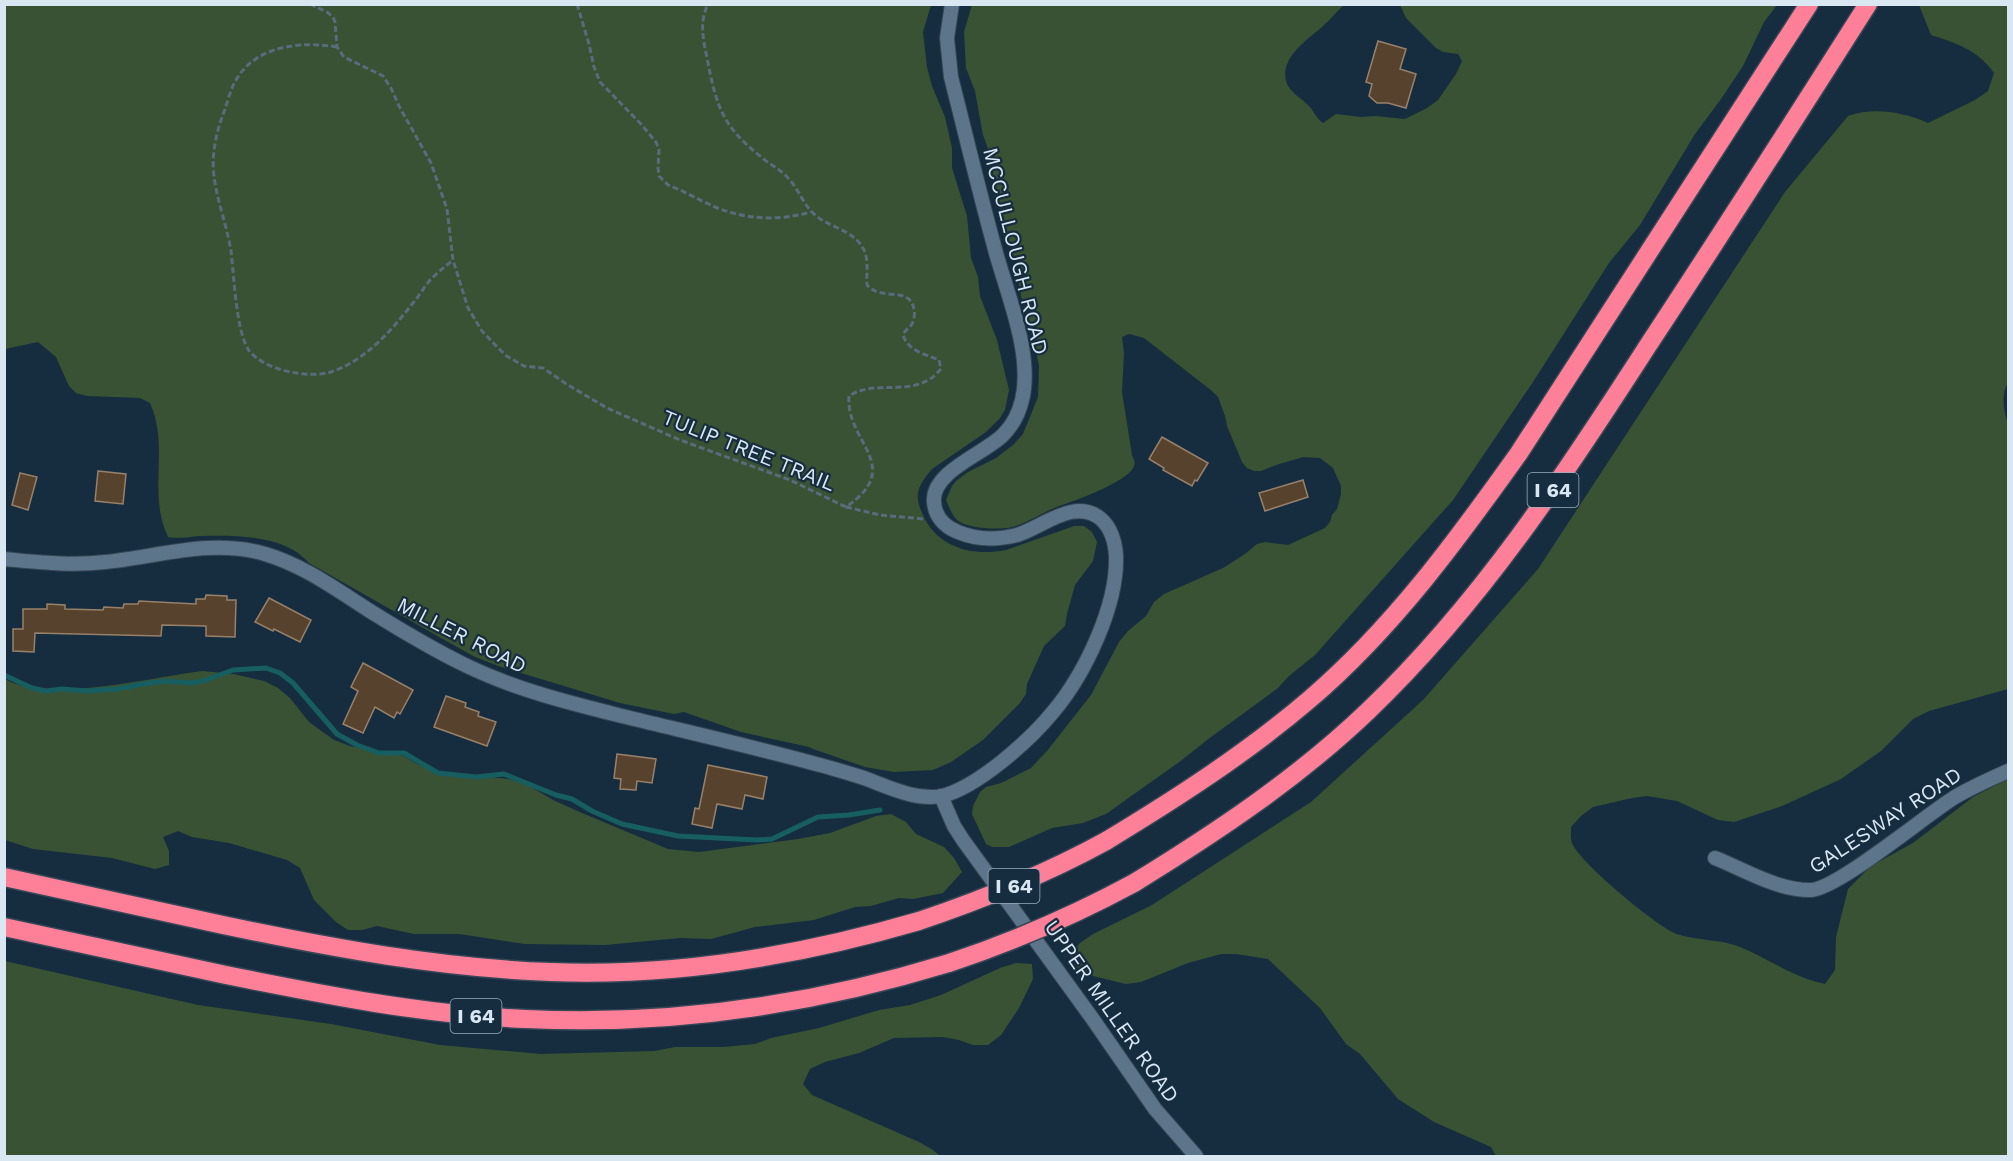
<svg xmlns="http://www.w3.org/2000/svg" width="2013" height="1161" font-family="'Work Sans',sans-serif">
	<rect width="100%" height="100%" fill="#162d3f"/>
	<g fill="#395234">
		<path d="M4,5H931L923,32L927,67L932,86L945,117L952,148V168L967,216L971,258L978,277L980,296L997,340L1009,390L1005,410L1000,418L986,432L932,469C918,486 913,494 923,515C937,547 972,557 1006,550L1074,526H1084L1092,532L1097,542L1093,561L1075,585L1067,614L1065,626L1044,646L1027,684L1026,694L1020,703L983,740L951,762L933,770L894,772L865,767L816,750L809,747L741,732L684,712L674,714L620,703L501,667L475,657L441,638L309,563C305,559 300,554 295,551C269,535 229,535 200,536C188,537 179,539 168,537C147,493 170,447 150,403L140,398L87,396L76,393L69,386L56,357L38,342L5,349Z"/>
		<path d="M972,5H1344C1337,11 1331,19 1324,25C1309,39 1280,56 1286,81C1289,92 1301,98 1308,105C1314,111 1316,118 1323,123L1336,114L1361,117L1375,116L1405,119L1427,108L1438,100L1456,74L1462,61L1458,54L1443,52L1436,48L1406,18L1400,5H1777L1764,22L1743,66L1721,99L1695,134L1640,225L1609,263L1533,382L1453,500L1315,655L1289,676L1278,688L1207,740L1182,760L1106,814L1083,823L1052,828L1009,847H992L986,844L972,814L973,806L980,792L986,787L1001,783L1031,768L1047,751L1091,695L1119,642L1128,631L1146,616L1154,602L1164,594L1223,568L1245,554L1257,544L1265,542L1288,545L1325,528L1330,522L1332,515L1337,509L1341,494V486L1333,468L1320,458L1303,457L1276,465L1261,471H1254L1247,468L1242,462L1227,426L1225,416L1218,397L1212,391L1144,338L1129,334L1122,337L1124,353L1122,392L1132,455C1134,460 1136,463 1133,468C1126,482 1075,501 1059,506C1043,512 1028,523 1012,527C1000,530 967,529 957,520C952,515 949,507 946,500L952,486L956,481L968,472L996,458L1013,445L1023,434L1038,397L1039,366L1031,325L1021,296L1014,257L996,197L991,157L983,135L975,91L966,68L964,32Z"/>
		<path d="M1919,5H2008V383C2001,393 2003,411 2008,423V689L1929,711L1913,719L1881,751L1841,779L1782,806L1734,822L1718,820L1677,801L1647,796L1632,798L1593,807L1581,816L1571,827C1571,833 1570,840 1573,845C1582,864 1657,927 1677,934C1697,941 1721,939 1740,947C1769,959 1794,978 1825,984L1835,970L1836,937L1848,889L1871,866L1913,843L1973,797L2008,779V1156H1496L1491,1147L1434,1122L1398,1099L1360,1054L1346,1044L1320,1008L1268,959L1236,954H1221L1188,963L1141,982L1126,984L1093,976L1078,969L1070,955L1080,943L1093,934L1152,905L1311,802L1423,700L1538,569L1785,192L1848,116C1875,107 1902,112 1928,123L1975,100L1988,91L1994,73C1978,50 1956,43 1931,35Z"/>
		<path d="M202,671L234,674L264,681L278,688L290,698L309,722L334,740L350,746L404,756L417,764L446,773L509,779L526,784L553,800L582,813L668,849L699,852L798,839L830,833L876,816L891,814L906,822L916,834L944,847L954,858L962,872L943,893L913,899L899,898L871,906L855,907L814,920L755,927L711,939L680,938L605,945L525,944L459,934H414L377,926L362,930H348L336,922L314,900L300,868L287,860L229,843L192,837L178,831L163,837L169,851V865L155,869L112,858L33,849L5,840V679C46,704 153,677 202,671Z"/>
		<path d="M5,961L198,1005L331,1024L440,1045L541,1054L654,1051L675,1047H723L755,1044L771,1038L819,1028L879,1010L910,1005L941,995L1000,968L1016,963L1032,964L1033,979L1019,1008L1001,1035L988,1045H973L959,1040L943,1037L894,1038L859,1053L825,1062L810,1069L803,1084L812,1095L919,1142L933,1150L940,1156H5Z"/>
	</g>
	<g fill="none" stroke-linecap="round" stroke-linejoin="round">
		<path stroke="#175e61" stroke-width="5" d="M4,675L32,688L46,691L62,689L86,691L118,689L143,684L166,681L189,683L203,681L233,670L266,668L280,673L293,683L337,734L357,745L379,753H404L438,773L476,777L504,774L556,795L572,799L592,811L622,824L678,836L757,840L772,839L818,817L849,815L880,810"/>
	</g>
	<g fill="#57432d" stroke="#98816a" stroke-width="1.5">
		<path d="M1378,41L1406,49L1400,69L1416,74L1406,108L1388,103H1377L1369,96L1372,84L1366,82Z"/>
		<path d="M1162,437L1208,463L1197,481L1195,480L1192,486L1163,470L1164,468L1149,459Z"/>
		<path d="M98,471L126,474L123,504L95,501Z"/>
		<path d="M20,473L37,477L28,510L12,505Z"/>
		<path d="M1303,480L1308,497L1265,511L1259,493Z"/>
		<path d="M206,595L227,596V600H236L235,637L206,636V626L162,625L161,636L35,633L34,652L13,651V629H23V609H47V604L65,605V609L103,610L104,607L123,608L124,604H138L139,601L196,604V599H205Z"/>
		<path d="M269,598L311,620L300,642L274,629L273,631L255,622Z"/>
		<path d="M363,663L413,690L400,714L397,712L394,718L375,707L363,733L343,724L358,691L351,687Z"/>
		<path d="M446,696L466,703L465,707L479,712L478,716L496,722L487,746L434,727Z"/>
		<path d="M617,754L656,759L652,783L637,781L636,790L620,789L621,779L614,778Z"/>
		<path d="M708,765L767,777L763,799L745,795L742,809L717,804L712,828L692,824L695,808L699,809Z"/>
	</g>
	<g fill="none" stroke-linecap="round" stroke-linejoin="round">
		<defs>
			<g id="minor">
				<path d="M4,559C38,562 71,566 105,562C157,557 212,538 265,554C303,565 337,590 370,611C402,631 434,650 467,666C519,691 574,704 630,718C692,733 754,747 816,764C832,768 848,773 864,778C888,787 916,801 942,796C978,787 1030,740 1053,712C1085,674 1118,605 1116,555C1115,542 1111,528 1101,519C1075,497 1043,527 1017,535C997,540 977,540 958,532C945,527 935,517 934,502C931,472 984,454 1003,435C1012,426 1019,413 1022,400C1033,356 1008,296 996,253C980,195 966,136 951,77L947,38L952,4"/>
				<path d="M941,796L954,826L963,840L1092,1018L1155,1109L1196,1156"/>
				<path d="M1715,858C1745,870 1777,890 1810,890C1835,891 1927,814 1955,797C1972,787 1990,779 2008,771"/>
			</g>
			<g id="motorway">
				<path d="M1106,841C1177,798 1247,753 1310,699C1393,628 1457,540 1519,453L1809,4"/>
				<path d="M4,877C77,893 150,909 223,925C332,948 440,968 551,972C676,977 799,956 919,921"/>
				<path d="M1134,883C1217,832 1298,778 1368,711C1480,604 1564,476 1647,347C1722,233 1795,119 1868,4"/>
				<path d="M4,927C78,943 152,959 226,975C325,995 425,1015 526,1019C670,1026 812,1005 949,963"/>
			</g>
		</defs>
		<use href="#minor" stroke="#354756" stroke-width="16"/>
		<use href="#motorway" stroke="#354756" stroke-width="21"/>
		<g stroke="#586c7c" stroke-width="3" stroke-dasharray="6 3" stroke-linecap="butt">
			<path d="M310,4L327,12L333,17L335,22L337,47L344,57L383,76L391,88L399,106L431,163L447,209L453,260L468,308L482,331L505,355L524,366L543,368L568,385L607,408L680,440L790,480L846,507C906,466 845,442 849,396C873,380 905,395 930,379C934,377 938,372 941,369L939,360C925,354 908,351 903,335C905,330 909,328 912,324C914,320 915,314 914,310C911,285 881,302 867,285C866,271 870,257 861,245C849,228 826,227 812,212C802,202 798,188 788,178C780,169 769,164 760,156C721,125 716,104 707,58C703,38 699,23 708,4"/>
			<path d="M577,4L589,44L594,67L600,82L640,123L656,142L659,149L658,168L659,176L668,185C684,191 699,200 715,207C747,220 778,221 811,212"/>
			<path d="M337,47C302,41 256,45 236,80C231,88 228,100 225,109C217,130 211,153 214,176C217,201 227,226 231,251C234,276 236,329 248,349C262,370 308,379 331,372C366,360 391,331 413,303C420,295 425,285 432,278C439,271 446,266 453,260"/>
			<path d="M846,507L880,515L924,519"/>
		</g>
		<use href="#minor" stroke="#5d758a" stroke-width="14"/>
		<use href="#motorway" stroke="#fd7f98" stroke-width="18"/>
		<defs>
			<g id="motorway-bridge">
				<path d="M919,921C984,899 1046,874 1106,841"/>
				<path d="M949,963C1015,941 1073,916 1134,883"/>
			</g>
		</defs>
		<use href="#motorway-bridge" stroke="#354756" stroke-width="21" stroke-linecap="butt"/>
		<use href="#motorway-bridge" stroke="#fd7f98" stroke-width="18"/>
	</g>
	<g text-anchor="middle" dominant-baseline="central" stroke-width="4.5" stroke-linejoin="round" paint-order="stroke">
		<g fill="#162d3f" stroke="#9eafbd" stroke-width="1.5">
			<rect x="1527.5" y="473" width="51" height="34" rx="4.5"/>
			<rect x="988.5" y="869" width="51" height="34" rx="4.5"/>
			<rect x="450.5" y="999" width="51" height="34" rx="4.5"/>
		</g>
		<g font-size="20" font-weight="bold" fill="#d9e7f3">
			<text x="1553" y="490">I 64</text>
			<text x="1014" y="886">I 64</text>
			<text x="476" y="1016">I 64</text>
		</g>
		<g font-size="21" fill="#d9e7f3" stroke="#162d3f">
			<text transform="translate(1016 251) rotate(76)">MCCULLOUGH ROAD</text>
			<text transform="translate(749 450) rotate(22)">TULIP TREE TRAIL</text>
			<text transform="translate(462 635) rotate(27)">MILLER ROAD</text>
			<text transform="translate(1885 820) rotate(-33)">GALESWAY ROAD</text>
			<text transform="translate(1112 1011) rotate(55)">UPPER MILLER ROAD</text>
		</g>
	</g>
	<rect width="2013" height="1161" fill="none" stroke="#d9e7f3" stroke-width="12"/>
</svg>
